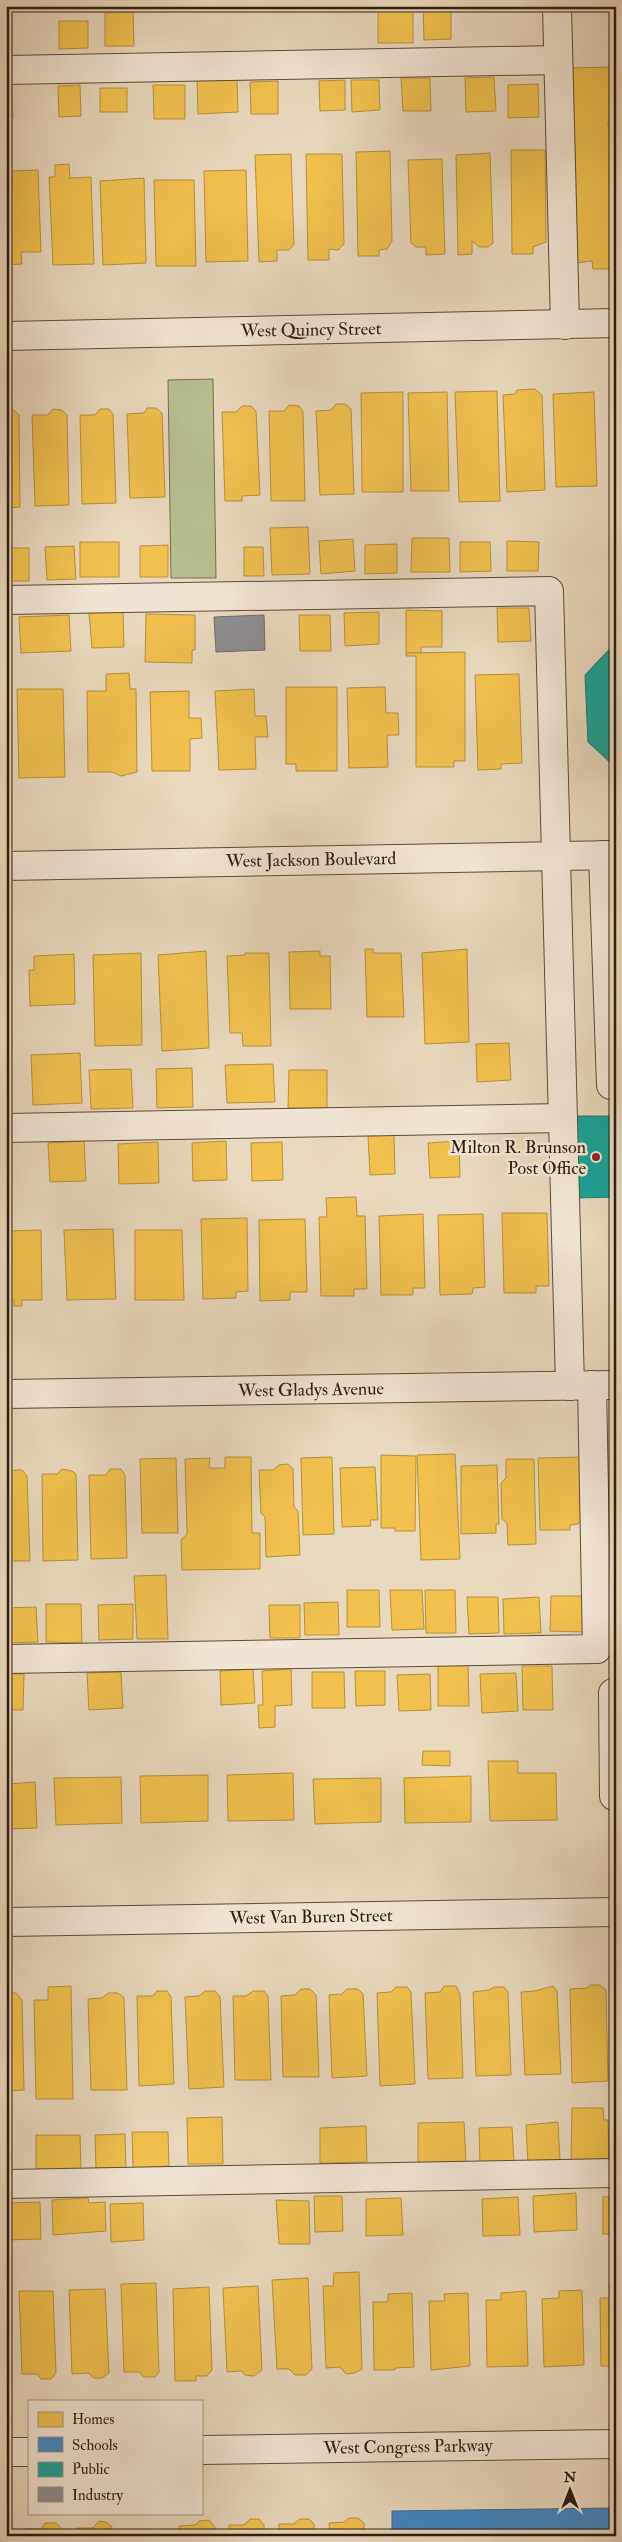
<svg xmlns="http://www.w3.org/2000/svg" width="622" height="2542" font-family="'IM FELL Double Pica',serif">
	<rect width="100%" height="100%" fill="#e9d9be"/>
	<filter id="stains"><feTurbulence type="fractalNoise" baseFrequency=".004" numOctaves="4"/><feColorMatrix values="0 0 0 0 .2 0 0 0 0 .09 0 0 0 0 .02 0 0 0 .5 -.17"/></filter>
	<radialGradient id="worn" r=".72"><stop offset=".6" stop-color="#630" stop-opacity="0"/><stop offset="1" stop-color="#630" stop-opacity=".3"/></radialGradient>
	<path fill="#b7bf91" stroke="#726e4e" d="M213,379L216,578H171L168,380Z"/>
	<g fill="#f2c14e" stroke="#b7903a">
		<rect x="378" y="6" width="35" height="37"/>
		<path d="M423,6H451V39L424,40Z"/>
		<path d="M574,6H607L608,11L574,12Z"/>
		<path d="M133,12L134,46H105V13Z"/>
		<path d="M59,21H88V48L59,49Z"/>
		<path d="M616,67V123L608,121V125H611L616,130V141L611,144L612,179L616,182V194L613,197V204H615L616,237H613V263H611V269H593L592,261L576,263L570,68Z"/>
		<path d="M494,77L496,111L466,112L465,78Z"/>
		<path d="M401,78H430L431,111H403Z"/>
		<path d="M197,80H237L238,112L198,114Z"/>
		<path d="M345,80V110L320,111L319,81Z"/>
		<path d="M351,80H379L380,110L352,112Z"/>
		<path d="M278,81V114H251L250,82Z"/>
		<path d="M538,84L539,117L508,118V85Z"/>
		<path d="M80,85L81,116L59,117L58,86Z"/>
		<path d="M153,85H185V119H154Z"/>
		<path d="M6,87H12L13,118H6Z"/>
		<rect x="100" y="88" width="27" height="24"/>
		<path d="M511,150H545L546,242L533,247V254H512Z"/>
		<path d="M390,151L392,241L387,249L379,250V256H358L356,152Z"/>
		<path d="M490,153L493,243L488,247H479L472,241V254L458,255L456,155Z"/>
		<path d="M291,154L294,244L289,250H277V261L259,262L255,155Z"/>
		<path d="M306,154H342L344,244L338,250L329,249V260H308Z"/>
		<path d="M442,159L445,254L426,255V247H416L411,243L408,160Z"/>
		<path d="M69,164L70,178L91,177L94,264L53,265L49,177H55V165Z"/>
		<path d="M38,170L41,252H21L22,264L6,265V184H12V171Z"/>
		<path d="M246,170L248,261L206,262L204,171Z"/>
		<path d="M144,178L146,263L103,265L100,181Z"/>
		<path d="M154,180H194L196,266H156Z"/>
		<path d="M535,389L542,395L545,490L507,492L503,395L515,394L517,390Z"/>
		<path d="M497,391L500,501L459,502L455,392Z"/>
		<path d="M403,392V492H362L361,393Z"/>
		<path d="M447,392L449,491H411L408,393Z"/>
		<path d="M594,392L597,486L556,487L553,394Z"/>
		<path d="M336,404H345L351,409L354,494L320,495L316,411L331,410Z"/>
		<path d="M289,405L299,406L303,411L305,501H271L269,411H284Z"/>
		<path d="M242,406H251L256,411L260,495L242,496V501H225L222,412H236Z"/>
		<path d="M147,408H156L162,413L165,497L130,498L127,414L144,413Z"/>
		<path d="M6,409L14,410L19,415L20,507L6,508Z"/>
		<path d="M53,409L62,410L67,415L69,505L35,506L32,415H48Z"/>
		<path d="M100,409H109L113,414L116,503L82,504L80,415H95Z"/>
		<path d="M308,527L310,574L272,575L270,528Z"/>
		<path d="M412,538H449L450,572H411Z"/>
		<path d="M353,539L355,571L321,574L319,541Z"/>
		<path d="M507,541L539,542L538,571H507Z"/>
		<rect x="80" y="542" width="39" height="35"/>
		<path d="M460,542H490L491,571L460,572Z"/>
		<path d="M397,544V573L365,574V545Z"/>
		<path d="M168,545V577H140V546Z"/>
		<path d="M74,546L76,579L47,580L45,547Z"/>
		<path d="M244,547H263L264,576H244Z"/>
		<rect x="6" y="548" width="23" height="33"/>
		<path d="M497,608H529L531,641L498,642Z"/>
		<path d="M406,610L442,611V647H421V653H406Z"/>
		<path d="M123,612L124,647L92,648L89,613Z"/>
		<path d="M379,612V644L345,646L344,613Z"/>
		<path d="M146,614L195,615V650H192V663L145,662Z"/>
		<path d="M69,615L71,651L21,653L19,617Z"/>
		<path d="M299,615H330L331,651H300Z"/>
		<path d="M465,652V761H454V767H416V656H406V653Z"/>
		<path d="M129,673L130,689H136L137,772L121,776L112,772H88L87,691H106V674Z"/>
		<path d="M519,674L522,763L501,764V769L478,770L475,675Z"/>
		<path d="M286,687H337V771H296V764H286Z"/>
		<path d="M385,687L386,713H398L399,735H387L388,767L349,768L347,688Z"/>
		<path d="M17,689H63L65,777L19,778Z"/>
		<path d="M254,689L255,716H266L268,737H255L256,769L219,770L215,691Z"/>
		<path d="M189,691V718H201L202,738L190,739V771H152L150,692Z"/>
		<path d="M365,949H373V953H401L404,1017H367Z"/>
		<path d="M467,949L469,1042L425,1044L422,953Z"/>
		<path d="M206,951L209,1048L162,1051L158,955Z"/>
		<path d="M320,951V956H330L331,1009H290L289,952Z"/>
		<path d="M141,953L142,1045L95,1046L93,955Z"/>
		<path d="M245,953H269L271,1046H243L242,1033H230L227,956L245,955Z"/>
		<path d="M74,954L75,1004L30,1006L29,970H34V956Z"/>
		<path d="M9,955L12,1046H6V956Z"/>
		<path d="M509,1043L511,1080L477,1082L476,1044Z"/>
		<path d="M80,1053L82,1103L33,1105L31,1055Z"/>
		<path d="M273,1064L275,1102L227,1103L225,1065Z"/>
		<path d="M192,1068L193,1107L157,1108L156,1069Z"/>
		<path d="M131,1069L133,1108L91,1109L89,1070Z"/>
		<path d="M289,1070H327V1108H288Z"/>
		<path d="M394,1135L395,1174L370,1175L368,1136Z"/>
		<path d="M84,1141L86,1181L50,1182L48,1143Z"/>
		<path d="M226,1141L227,1180L193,1181L192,1143Z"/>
		<path d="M459,1141L460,1177L430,1178L428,1143Z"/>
		<path d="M158,1142L159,1183L119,1184L118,1144Z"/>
		<path d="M282,1142L283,1180L252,1181L251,1143Z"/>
		<rect x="6" y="1147" width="6" height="37"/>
		<path d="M356,1197L357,1216H365L367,1289H354V1296H321L319,1217H327L326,1198Z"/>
		<path d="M502,1213H547L549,1286H536V1293H504Z"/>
		<path d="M423,1214L425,1288H413V1295H381L379,1216Z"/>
		<path d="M483,1214L485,1287L473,1288L472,1294L440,1295L438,1215Z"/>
		<path d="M247,1218L248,1291L236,1292V1298L203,1299L201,1219Z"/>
		<path d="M305,1219L307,1292H290V1300L260,1301L259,1220Z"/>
		<path d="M113,1229L116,1299L67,1300L64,1230Z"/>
		<path d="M41,1230L42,1300H22V1306H14V1300H6V1231Z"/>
		<path d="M135,1230H182L184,1300H135Z"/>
		<rect x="612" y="1438" width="4" height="38"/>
		<path d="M455,1454L460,1559L421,1560L417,1455Z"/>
		<path d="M381,1455L416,1456L415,1531H395V1528H381Z"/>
		<path d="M225,1457H251L252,1533H260V1569L182,1570L181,1540L187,1534L185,1459L210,1458L209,1468H225Z"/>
		<path d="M332,1457L334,1534L303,1535L301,1458Z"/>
		<path d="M583,1457L584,1517L578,1524L570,1525V1530H540L538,1458Z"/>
		<path d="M176,1458L178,1533H142L140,1459Z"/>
		<path d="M506,1459H534L536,1544L508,1545L507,1523L502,1519L501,1483L506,1478Z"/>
		<path d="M288,1464L293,1469L294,1507L298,1511L300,1555L266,1557L265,1517L261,1513L259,1470H273L279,1465Z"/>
		<path d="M497,1465L499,1524H496V1533L461,1534V1466Z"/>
		<path d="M375,1467L378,1520H370L371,1526L342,1527L340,1468Z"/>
		<path d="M62,1469L72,1471L76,1474L78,1560L43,1561L42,1474H57Z"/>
		<path d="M110,1469H121L125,1475L127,1558L91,1559L89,1475H106Z"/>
		<path d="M15,1470H22L27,1476L30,1561H6V1474Z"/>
		<path d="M166,1575L168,1639H137L134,1576Z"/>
		<path d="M347,1590H379L380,1627H347Z"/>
		<path d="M390,1590H422L424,1629L392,1630Z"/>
		<path d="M425,1590H455L456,1633H426Z"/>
		<path d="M551,1596H584L583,1632L550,1631Z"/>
		<path d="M467,1597H498L499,1633L469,1634Z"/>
		<path d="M539,1597L541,1633L504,1634L503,1599Z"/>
		<path d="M338,1602L339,1635H305L304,1603Z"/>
		<path d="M46,1604H81L82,1643L46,1642Z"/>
		<path d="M133,1604V1639L99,1640L98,1605Z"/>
		<path d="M269,1605H300V1638H270Z"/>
		<path d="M36,1607L38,1642L6,1643V1608Z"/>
		<path d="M468,1663L469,1706H438V1664Z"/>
		<path d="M522,1666H552L553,1710H523Z"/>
		<path d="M253,1669L255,1703L221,1705L220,1671Z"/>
		<path d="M291,1669L292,1705L275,1706V1727L259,1728L258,1705H263L262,1671Z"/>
		<path d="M355,1671H385V1705L356,1706Z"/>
		<path d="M121,1672L123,1708L89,1710L87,1673Z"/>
		<path d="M312,1672H344L345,1708H312Z"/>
		<path d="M516,1673L518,1711L482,1713L480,1674Z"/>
		<path d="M6,1674H24L23,1710H6Z"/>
		<path d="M430,1674L431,1710L399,1711L397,1675Z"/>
		<path d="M423,1751H450V1766L422,1765Z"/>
		<path d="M488,1761H518V1773H556L557,1820L490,1821Z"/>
		<path d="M293,1773L294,1820L228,1821L227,1775Z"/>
		<path d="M208,1775V1821L141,1823L140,1776Z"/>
		<path d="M471,1776V1822L405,1823L404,1778Z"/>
		<path d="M121,1777L122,1823L56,1825L54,1778Z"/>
		<path d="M381,1778V1822L315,1824L313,1779Z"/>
		<path d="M35,1782L37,1828L6,1829V1784Z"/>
		<path d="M590,1985H600L606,1990L608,2081L572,2083L570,1989L587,1988Z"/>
		<path d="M71,1986L73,2099H36L34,2000H48V1987Z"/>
		<path d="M444,1986H456L460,1994L463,2078L428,2079L425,1993L440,1992Z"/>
		<path d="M553,1986L557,1991L561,2074L525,2075L521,1992L535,1991Z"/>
		<path d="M396,1987H407L411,1992L415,2084L380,2086L377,1993L391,1992Z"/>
		<path d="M494,1987H504L508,1992L511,2075L476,2076L473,1992L489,1990Z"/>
		<path d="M6,1989L7,1993H16L22,2000L24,2090L6,2091Z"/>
		<path d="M301,1989H310L316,1995L319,2077H283L281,1996L295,1995Z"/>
		<path d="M347,1989H358L363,1994L367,2076L332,2078L329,1995L342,1994Z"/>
		<path d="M157,1991H167L171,1997L174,2084L139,2086L137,1996H153Z"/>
		<path d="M205,1991H215L220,1997L224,2087L189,2089L185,1997L199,1996Z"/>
		<path d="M253,1991H264L268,1996L271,2080H235L233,1996H246Z"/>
		<path d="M108,1993H118L124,1998L127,2090H91L88,1999L102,1998Z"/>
		<path d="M572,2108H603L604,2120H608L609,2159L571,2160Z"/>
		<path d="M222,2117L223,2164H188L187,2118Z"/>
		<path d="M464,2122L466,2163L418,2164V2123Z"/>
		<path d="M558,2122L560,2160L528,2163L526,2125Z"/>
		<path d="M366,2126L367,2162L320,2163V2128Z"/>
		<path d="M512,2127L514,2162L480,2164L479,2128Z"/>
		<path d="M132,2132H168L169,2166L133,2168Z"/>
		<path d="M125,2134L126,2169H96L95,2135Z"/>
		<path d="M36,2135H80L81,2170H36Z"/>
		<path d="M576,2193L577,2230L534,2232L533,2196Z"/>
		<path d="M314,2196H342L343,2231L315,2232Z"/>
		<path d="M518,2197L520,2235L483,2236L482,2199Z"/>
		<rect x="603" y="2197" width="13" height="37"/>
		<path d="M88,2198L89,2203L105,2202L106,2231L53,2235L52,2200Z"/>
		<path d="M401,2198L403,2235L366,2236V2199Z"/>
		<path d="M276,2200L309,2201L310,2244H279Z"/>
		<path d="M40,2202L41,2239L7,2240L6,2203Z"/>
		<path d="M143,2203L144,2240L111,2242L110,2204Z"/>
		<path d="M359,2272L362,2369L355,2373L346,2374L340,2367L326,2368L323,2286H333L334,2273Z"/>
		<path d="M308,2278L312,2369L306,2375H295L289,2369H277L272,2280Z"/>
		<path d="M156,2283L159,2372L155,2377H144L139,2372H124L121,2284Z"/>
		<path d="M616,2285V2366H601L600,2298H610L609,2286Z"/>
		<path d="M258,2286L262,2370L254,2376L245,2375L241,2371L227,2372L223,2288Z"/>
		<path d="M209,2287L212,2370L207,2376H196V2381H175L173,2289Z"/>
		<path d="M105,2289L109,2373L102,2378H94L88,2373L72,2374L69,2290Z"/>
		<path d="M582,2290L584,2365L544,2367L542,2299L559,2298V2291Z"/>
		<path d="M19,2291H53L56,2373L51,2379H41L37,2374H22Z"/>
		<path d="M526,2291L528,2366L487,2367L486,2300H501V2293Z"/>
		<path d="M412,2293L414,2367L395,2368V2370H374L373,2302H388V2294Z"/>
		<path d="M468,2293L470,2366L431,2370L429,2301H445L444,2294Z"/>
		<path d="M349,2518H358L364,2523V2536H330L329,2523L344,2522Z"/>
		<path d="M250,2519H259L264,2525V2536H229V2525H244Z"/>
		<path d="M300,2519H309L314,2524V2536H279V2524H294Z"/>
		<path d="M209,2520L215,2527V2536H180L179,2526L195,2525L199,2521Z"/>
		<path d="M99,2521L106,2522L112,2527V2536H77V2528H93Z"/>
		<path d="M45,2523H56L61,2528L62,2536H26V2529H41Z"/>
	</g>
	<path fill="#3f88c5" stroke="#3a688e" d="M615,2508V2536H392V2511Z"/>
	<g fill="#17a398" stroke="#1e7a6e">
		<path d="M616,642V768L588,742L585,675Z"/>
		<path d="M575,1116H616V1197L576,1198Z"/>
	</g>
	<path fill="#8d8d92" stroke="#706b6a" d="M264,615L265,650L216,652L214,617Z"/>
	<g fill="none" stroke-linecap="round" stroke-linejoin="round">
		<defs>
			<g id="minor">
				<path d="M557,6L565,325"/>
				<path d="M6,70L558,60"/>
				<path d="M6,336L616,323"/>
				<path d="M6,600L549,591L570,1386"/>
				<path d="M603,855L611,1085"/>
				<path d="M6,866L616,855"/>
				<path d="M6,1128L563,1118"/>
				<path d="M6,1394L616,1385"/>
				<path d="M6,1659L597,1649L592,1385"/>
				<path d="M614,1796L613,1693H616"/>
				<path d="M6,1922L616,1912"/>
				<path d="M6,2184L616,2173"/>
				<path d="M201,2450L616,2444"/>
				<path d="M6,2452H29"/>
			</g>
		</defs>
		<use href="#minor" stroke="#5c4b38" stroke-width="30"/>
		<use href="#minor" stroke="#f1e6d5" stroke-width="28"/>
	</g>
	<circle fill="#8f2418" stroke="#f1e6d5" stroke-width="2" cx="596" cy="1157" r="5"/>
	<g text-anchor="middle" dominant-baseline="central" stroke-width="5" stroke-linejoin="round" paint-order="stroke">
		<g font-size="18" fill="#2d1c0c" stroke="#f1e6d5">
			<text transform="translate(311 330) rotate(-1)">West Quincy Street</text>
			<text transform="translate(311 860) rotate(-1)">West Jackson Boulevard</text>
			<text transform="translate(311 1390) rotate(-1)">West Gladys Avenue</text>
			<text transform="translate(311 1917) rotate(-1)">West Van Buren Street</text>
			<text transform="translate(408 2447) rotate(-1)">West Congress Parkway</text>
		</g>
		<g font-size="18" fill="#2d1c0c" stroke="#f1e6d5" text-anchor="end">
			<text x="586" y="1147">Milton R. Brunson<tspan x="586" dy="21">Post Office</tspan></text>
		</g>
	</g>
	<rect width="622" height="2542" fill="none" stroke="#e9d9be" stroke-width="25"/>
	<rect x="8" y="8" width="607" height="2527" fill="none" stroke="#2d1c0c" stroke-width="2.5"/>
	<rect x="12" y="12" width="597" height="2517" fill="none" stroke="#2d1c0c"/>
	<rect x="28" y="2400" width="175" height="115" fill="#f1e6d5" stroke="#a39585"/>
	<rect x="38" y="2412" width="25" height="15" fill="#f2c14e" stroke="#a39585"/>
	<text x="72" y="2424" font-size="15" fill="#2d1c0c">Homes</text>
	<rect x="38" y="2437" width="25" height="15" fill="#3f88c5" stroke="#a39585"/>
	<text x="72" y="2450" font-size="15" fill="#2d1c0c">Schools</text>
	<rect x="38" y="2462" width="25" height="15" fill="#17a398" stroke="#a39585"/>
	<text x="72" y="2474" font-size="15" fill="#2d1c0c">Public</text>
	<rect x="38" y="2487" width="25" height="15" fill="#8d8d92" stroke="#a39585"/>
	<text x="72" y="2500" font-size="15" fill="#2d1c0c">Industry</text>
	<g transform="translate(570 2490)" stroke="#f1e6d5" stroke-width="4" paint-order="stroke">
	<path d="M0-4L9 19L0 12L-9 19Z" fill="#2d1c0c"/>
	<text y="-8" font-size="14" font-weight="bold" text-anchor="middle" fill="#2d1c0c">N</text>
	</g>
	<rect width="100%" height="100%" filter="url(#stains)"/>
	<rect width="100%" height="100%" fill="url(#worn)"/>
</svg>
